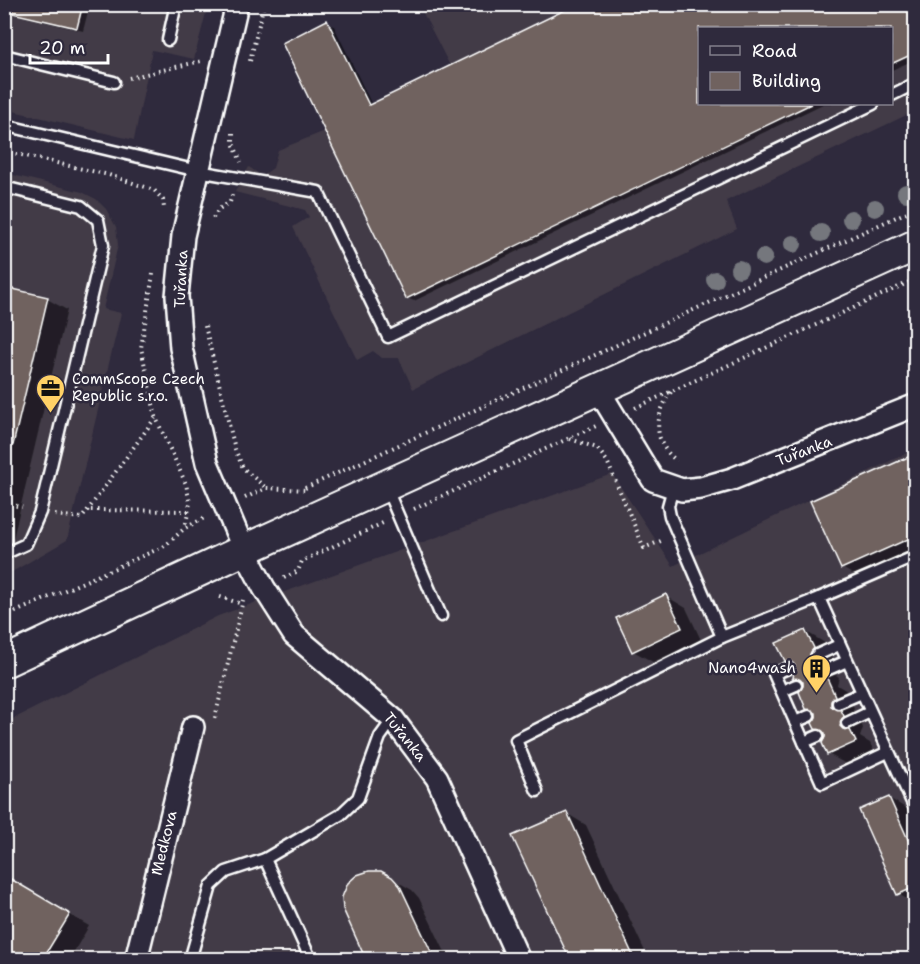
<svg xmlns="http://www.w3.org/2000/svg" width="920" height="964" font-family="'Shantell Sans',sans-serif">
	<rect width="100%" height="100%" fill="#2f2a3d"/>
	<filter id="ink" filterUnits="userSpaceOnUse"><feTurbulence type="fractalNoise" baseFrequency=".0167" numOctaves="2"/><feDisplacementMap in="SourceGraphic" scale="12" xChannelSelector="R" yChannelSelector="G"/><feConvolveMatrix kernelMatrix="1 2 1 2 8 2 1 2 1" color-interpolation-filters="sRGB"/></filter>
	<g filter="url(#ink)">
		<g fill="#423b47" fill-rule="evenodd">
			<path d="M5,5H208L194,59L152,50L134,140L5,109Z"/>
			<path d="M419,5H915V111L726,201L737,229L413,389L399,358H382L373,351L357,360L293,227L309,217L305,210L235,192L249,167L262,176L273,168L278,150L325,131L282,43L327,20L369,105L450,66ZM700,28H892V104H700Z"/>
			<path d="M5,173L82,192L96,199L106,209L116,227L118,245L103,309L121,313L67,540L5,576Z"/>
			<path d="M915,449V959L5,960V723L218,616L612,474L673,566Z"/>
		</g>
		<g fill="#0007">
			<path d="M4,4H90L83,31L4,12Z"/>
			<path d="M580,4H916V59L892,70V28H700V104H823L414,301L407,298L327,22L334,26L372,105Z"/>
			<path d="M4,288L47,299L67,310L13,539L4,537Z"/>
			<path d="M916,455V562L868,583L842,568L812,502Z"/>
			<path d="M666,596L686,608L701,640L653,662L633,651Z"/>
			<path d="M805,631L825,643L833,660L829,665L830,671L839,677L837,685L847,691L854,708L851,717L861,723L863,728L860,737L870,743L875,753L848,765L828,754L826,734L804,683L794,677L796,666L786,660Z"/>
			<path d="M889,798L909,810L916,824V904L898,894Z"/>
			<path d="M566,813L586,825L649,960H571Z"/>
			<path d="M4,876L89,926L69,960H4Z"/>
			<path d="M391,878L412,890L419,898L444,950L460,960H368Z"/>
		</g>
		<g fill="#70625f" stroke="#fff" stroke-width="1.5">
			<path d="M13,4H83L77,28L12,13Z"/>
			<path d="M577,4H915V53L891,64V28H699V104H811L406,299L282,43L327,20L369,105Z"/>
			<path d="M4,287L48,297L13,445L4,444Z"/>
			<path d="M915,454V536L841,569L810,501Z"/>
			<path d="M666,594L682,628L632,652L616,618Z"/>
			<path d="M805,630L814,648L810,654V659L821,664L817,670V674L827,678L835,696L831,701V706L841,710L844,716L840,726L843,729L850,730L856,742L827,755L822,743L825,737V733L815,729L812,723L816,717V713L806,709L799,692L803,686V682L793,678L795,665L785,661L776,643Z"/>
			<path d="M889,797L915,855V887L897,895L859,810Z"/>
			<path d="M567,812L635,960H570L512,836Z"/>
			<path d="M369,871H381L392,877L400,886L435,960H366L343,909L342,897L348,883L357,875Z"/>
			<path d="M4,875L70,914L42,960H4Z"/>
		</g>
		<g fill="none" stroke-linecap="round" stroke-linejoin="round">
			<defs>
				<g id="lane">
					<path d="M168,40L176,4"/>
					<path d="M4,55L114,82"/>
					<path d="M892,95L916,83"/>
					<path d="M4,125L198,171L318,192L388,337L873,104"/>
					<path d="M4,187L81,206L98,220L103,245L40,512L26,544L4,554"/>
					<path d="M386,487L441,616"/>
					<path d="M673,488L668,506L670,516L722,637"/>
					<path d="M916,556L819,598L916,811"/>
					<path d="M817,655L839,645"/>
					<path d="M788,668L774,674L822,783L888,752"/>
					<path d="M824,671L847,661"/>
					<path d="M782,691L796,685"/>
					<path d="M838,703L862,693"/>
					<path d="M795,722L809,716"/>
					<path d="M847,723L870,712"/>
					<path d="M804,742L818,736"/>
					<path d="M537,791L516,740L722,637L819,598"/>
					<path d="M265,859L311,960"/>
					<path d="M190,960L211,886L226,872L265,859L340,815L358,798L380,737L393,719"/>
				</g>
				<g id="street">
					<path d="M237,4L183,236L177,296L181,348L207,463L244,550L264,588L294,635L393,719L437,778L519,960"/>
					<path d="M598,389L653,480L682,490L701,488L732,479L916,405"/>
					<path d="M136,960L193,727"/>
				</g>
				<path id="secondary" d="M4,662L244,550L916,245"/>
			</defs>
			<use href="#lane" stroke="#fff" stroke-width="15"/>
			<use href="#street" stroke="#fff" stroke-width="26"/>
			<use href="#secondary" stroke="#fff" stroke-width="34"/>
			<g stroke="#fff" stroke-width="4" stroke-dasharray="1.5 4.5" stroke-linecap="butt">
				<path d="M250,61L264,4"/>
				<path d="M129,78L201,61"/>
				<path d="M233,133V143L241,162"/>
				<path d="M4,151L109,175L154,190L163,200L164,208"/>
				<path d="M213,218L219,209L230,202L232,195"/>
				<path d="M153,274L141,348L156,418L186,484L190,503L185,528"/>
				<path d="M205,326L235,449L243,468L266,488"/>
				<path d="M671,392C654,417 652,442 677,461"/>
				<path d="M635,408L916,279"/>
				<path d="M570,439L597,448L607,461L644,548L663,540"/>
				<path d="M305,488L916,208"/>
				<path d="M245,498L266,488L306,490"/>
				<path d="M4,503L22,507"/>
				<path d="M414,509L596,426"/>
				<path d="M91,510L188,511"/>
				<path d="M55,515L82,518L155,418"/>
				<path d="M284,578L298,571L302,561L383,523"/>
				<path d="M220,597L242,604"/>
				<path d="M4,617L165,546L185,528L206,517"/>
				<path d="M215,718L243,600"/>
			</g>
			<use href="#lane" stroke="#2f2a3d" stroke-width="10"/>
			<use href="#street" stroke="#2f2a3d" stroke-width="21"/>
			<use href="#secondary" stroke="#2f2a3d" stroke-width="30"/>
		</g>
		<g fill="#74777d">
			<circle cx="906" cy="193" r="9"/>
			<circle cx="875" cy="208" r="9"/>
			<circle cx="851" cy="219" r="9"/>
			<circle cx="821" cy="233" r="9"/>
			<circle cx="793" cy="244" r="9"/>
			<circle cx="764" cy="257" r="9"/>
			<circle cx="739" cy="269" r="9"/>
			<circle cx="715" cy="280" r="9"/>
		</g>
	</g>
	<defs>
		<symbol id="office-pin" viewBox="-11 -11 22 30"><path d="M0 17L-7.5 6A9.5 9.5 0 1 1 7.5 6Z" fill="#ffd166" stroke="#2f2a3d"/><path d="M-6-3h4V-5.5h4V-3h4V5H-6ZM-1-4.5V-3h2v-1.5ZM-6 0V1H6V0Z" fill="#111"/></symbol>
		<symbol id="building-pin" viewBox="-11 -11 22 30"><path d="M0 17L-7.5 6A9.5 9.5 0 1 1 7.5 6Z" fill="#ffd166" stroke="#2f2a3d"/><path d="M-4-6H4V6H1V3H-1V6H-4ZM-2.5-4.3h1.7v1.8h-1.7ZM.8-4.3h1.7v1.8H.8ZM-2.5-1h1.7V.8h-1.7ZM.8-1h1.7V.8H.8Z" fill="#111"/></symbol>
	</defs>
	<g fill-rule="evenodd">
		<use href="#office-pin" x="34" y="372" width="33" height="45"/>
		<use href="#building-pin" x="800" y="652" width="33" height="45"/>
	</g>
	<g text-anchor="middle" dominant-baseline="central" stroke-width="5" stroke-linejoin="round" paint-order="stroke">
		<g font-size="15" fill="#fff" stroke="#2f2a3d">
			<text transform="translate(181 279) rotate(-87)">Tuřanka</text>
			<text transform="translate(804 451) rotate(-21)">Tuřanka</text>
			<text transform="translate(405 737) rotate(51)">Tuřanka</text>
			<text transform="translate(164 843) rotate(-76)">Medkova</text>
		</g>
		<g font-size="15" fill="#fff" stroke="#2f2a3d" text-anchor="start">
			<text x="72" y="379">CommScope Czech<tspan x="72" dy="17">Republic s.r.o.</tspan></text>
			<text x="796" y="668" text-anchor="end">Nano4wash</text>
		</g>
	</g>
	<rect width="920" height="964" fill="none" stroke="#2f2a3d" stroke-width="24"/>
	<rect x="12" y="12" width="896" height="940" fill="none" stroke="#fff" stroke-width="2" filter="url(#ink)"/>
	<rect x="698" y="27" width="195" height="78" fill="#2f2a3d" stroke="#827f8b" stroke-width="1.5"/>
	<rect x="710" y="46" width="30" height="9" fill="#2f2a3d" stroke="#827f8b" stroke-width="1.5"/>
	<text x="752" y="57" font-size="18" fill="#ffffff">Road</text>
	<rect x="710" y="72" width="30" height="18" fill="#70625f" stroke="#827f8b" stroke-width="1.5"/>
	<text x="752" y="87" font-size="18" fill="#ffffff">Building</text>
	<path d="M30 54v9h78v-9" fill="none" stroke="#ffffff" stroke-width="3"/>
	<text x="39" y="54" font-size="18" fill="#ffffff" stroke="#2f2a3d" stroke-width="4.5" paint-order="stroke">20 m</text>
</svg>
